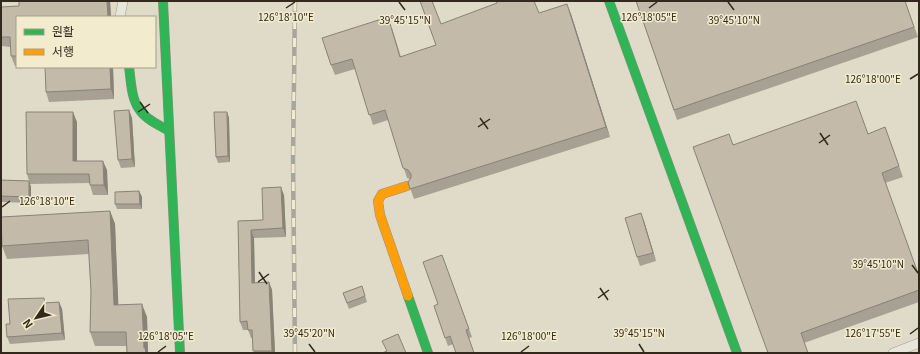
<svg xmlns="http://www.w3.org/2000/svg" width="920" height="354" font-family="Georgia,'Noto Sans KR',serif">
	<rect width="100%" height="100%" fill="#e0dbc9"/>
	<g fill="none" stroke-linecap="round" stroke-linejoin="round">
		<defs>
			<g id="street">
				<path d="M120,17L123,1"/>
				<path d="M893,353L919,343"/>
			</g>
			<g id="fast">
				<path d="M163,1L180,353"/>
				<path d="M609,1L737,353"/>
				<path d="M129,67C131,80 131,98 139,109C145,119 159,125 169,131"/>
				<path d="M408,296L428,353"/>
			</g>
			<path id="slow" d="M407,186L382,194L378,201L380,215L408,296"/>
		</defs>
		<use href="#street" stroke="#a5a093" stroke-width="10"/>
		<use href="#fast" stroke="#958f83" stroke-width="10"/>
		<use href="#slow" stroke="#958f83" stroke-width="10"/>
		<use href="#street" stroke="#e8e5db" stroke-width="9"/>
		<use href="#fast" stroke="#30b455" stroke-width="9"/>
		<use href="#slow" stroke="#ff9f0a" stroke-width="9"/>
		<defs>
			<path id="rail" d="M295,353L293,159L295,1"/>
		</defs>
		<use href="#rail" stroke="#a8a59b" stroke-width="4.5"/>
		<use href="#rail" stroke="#f2ebce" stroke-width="3" stroke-dasharray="9" stroke-linecap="butt"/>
	</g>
	<g fill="#a8a092">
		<path d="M110,1L111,17H17V66H15L11,56V47L1,46V7L19,6Z"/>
		<path d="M636,1H905L918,37L677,120Z"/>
		<path d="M539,13L571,14L610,137L414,199L408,182L410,179L407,178L388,120L373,125L355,69L335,75L331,65L392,28L401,57L436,45L441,24Z"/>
		<path d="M113,67L114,99L49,102L46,92Z"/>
		<path d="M129,110L132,118L135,167L121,168L118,160Z"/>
		<path d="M227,112L229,118L230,162L218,163L216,157Z"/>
		<path d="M77,122V161L107,170L108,195H93L90,185V183L30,184L27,174Z"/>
		<path d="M885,127L903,177L885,183L919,276V302L804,343L733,145L868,134Z"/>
		<path d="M1,180L29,181L31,187V203L1,202Z"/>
		<path d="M139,191L142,197V209H117L115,204Z"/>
		<path d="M284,195L286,237L254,238L255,283L269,282L272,290L275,353H254L253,338H251L248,330H243L240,322L238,221L263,220Z"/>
		<path d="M110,211L115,224L118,305L147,317L148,353H127V346H95L90,332L91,291L89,254L7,259L2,246Z"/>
		<path d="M644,221L656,261L640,266L637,257Z"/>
		<path d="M442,255L472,337L448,346L434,306L438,304Z"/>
		<path d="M362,286L367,302L349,309L343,293Z"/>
		<path d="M59,302L62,309L65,340L10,344L7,337L10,324L46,303Z"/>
	</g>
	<g fill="#888277">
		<path d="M107,1H110L111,17H108Z"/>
		<path d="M567,4L571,14L610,137L606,127Z"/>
		<path d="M110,67H113L114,99L111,89Z"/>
		<path d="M129,110L132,118L135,167L132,159Z"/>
		<path d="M73,112L77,122V171L73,161Z"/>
		<path d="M227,112L229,118L230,162L228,156Z"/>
		<path d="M103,161L107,170L108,195L104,185Z"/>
		<path d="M29,181L31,187V203L29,197Z"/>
		<path d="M281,187L284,195L286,237L283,228Z"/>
		<path d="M139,191L142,197V209L140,204Z"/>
		<path d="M110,211L115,224L119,319L114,305Z"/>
		<path d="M641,213L644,221L656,261L653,253Z"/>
		<path d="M251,230L254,238L255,291L252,283Z"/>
		<path d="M269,282L272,290L275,353H273L272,351Z"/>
		<path d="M59,302L62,309L65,340L62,333Z"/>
		<path d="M142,304L147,317L148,353H146L144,348Z"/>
	</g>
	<g fill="#c3baaa" stroke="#888277">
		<path d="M19,1H107L108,17H17V56H11L10,37H1V7L19,6Z"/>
		<path d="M420,1H432L441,24L497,3L496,1H534L539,13L567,4L606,127L410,189L408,182L411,178V174L408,170L403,168L385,110L369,115L352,59L331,65L322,38L388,17L400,57L436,45Z"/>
		<path d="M636,1H905L914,27L674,110Z"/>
		<path d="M45,67H110L111,89L46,92Z"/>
		<path d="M856,101L868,134L885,127L899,166L882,173L919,276V290L801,333L808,353H768L693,147L729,134L733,145Z"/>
		<path d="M129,110L132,159L118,160L114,111Z"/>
		<path d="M26,112H73V161H103L104,185H90L89,174H27Z"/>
		<path d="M214,112H227L228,156L216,157Z"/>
		<path d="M1,180L29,181V197L1,196Z"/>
		<path d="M281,187L283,228L251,230L252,283L269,282L272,351H253L252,330H248L247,321L240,322L238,221L263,220L262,188Z"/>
		<path d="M139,191L140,204H115V192Z"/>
		<path d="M110,211L114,305L142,304L144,348H145L146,353H127L126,332H90L91,291L88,240L2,246L1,217Z"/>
		<path d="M641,213L653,253L637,257L625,218Z"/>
		<path d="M442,255L469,329L466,330L474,353H456L450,336L445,338L434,306L438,304L423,262Z"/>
		<path d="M362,286L365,296L347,303L343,293Z"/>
		<path d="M44,298L45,303L59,302L62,333L7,337L6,324H10L8,299Z"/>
		<path d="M398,334L406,353H382L387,351L382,341Z"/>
	</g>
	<path fill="none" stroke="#32291c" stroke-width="1.5" d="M399,2L405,10M728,2L734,10M286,8L295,2M649,8L657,2M910,79L918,74M140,102L148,113M138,112L150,104M480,118L488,129M478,127L490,119M820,133L828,145M819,143L830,135M2,207L10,201M912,265L918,273M259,272L267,284M258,282L269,274M600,288L608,300M598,298L609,290M910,334L918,328M309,344L315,352M639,344L644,352M158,352L166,346M521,352L529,346"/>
	<g font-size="10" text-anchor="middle" fill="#32291c" stroke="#f2ebce" stroke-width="3" stroke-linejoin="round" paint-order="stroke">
		<text x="286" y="21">126°18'10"E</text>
		<text x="649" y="21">126°18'05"E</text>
		<text x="405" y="24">39°45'15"N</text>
		<text x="734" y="24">39°45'10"N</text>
		<text x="873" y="83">126°18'00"E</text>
		<text x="47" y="205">126°18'10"E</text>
		<text x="878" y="268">39°45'10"N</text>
		<text x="873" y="337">126°17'55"E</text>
		<text x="309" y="337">39°45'20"N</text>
		<text x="639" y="337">39°45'15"N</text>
		<text x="166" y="340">126°18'05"E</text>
		<text x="529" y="340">126°18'00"E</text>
	</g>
	<rect width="920" height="354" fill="none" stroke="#32291c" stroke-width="4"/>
	<rect x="16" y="16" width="140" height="52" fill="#f2ebce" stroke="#a59d87"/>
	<rect x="24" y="29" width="20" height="6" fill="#30b455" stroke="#a59d87"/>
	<text x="52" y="36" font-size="12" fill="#32291c">원활</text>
	<rect x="24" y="49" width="20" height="6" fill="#ff9f0a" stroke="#a59d87"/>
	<text x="52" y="56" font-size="12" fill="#32291c">서행</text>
	<g transform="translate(36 318) rotate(235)" stroke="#f2ebce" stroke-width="3" paint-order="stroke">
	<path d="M0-3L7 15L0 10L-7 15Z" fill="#32291c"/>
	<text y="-6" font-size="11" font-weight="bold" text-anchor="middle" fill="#32291c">N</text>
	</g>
</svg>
